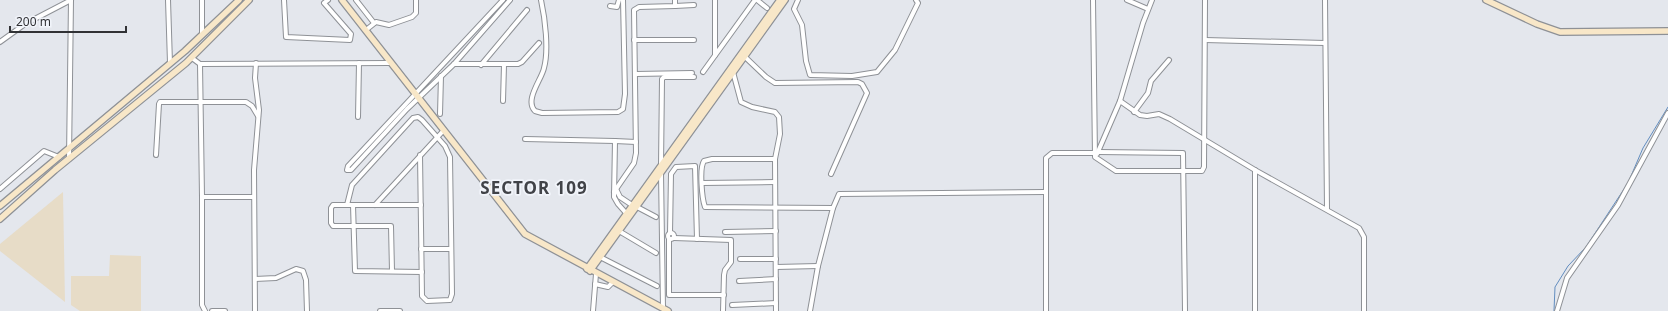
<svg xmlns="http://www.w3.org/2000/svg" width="1668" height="311" font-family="'Noto Sans',sans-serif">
	<rect width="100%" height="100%" fill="#e4e7ed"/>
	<g fill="#e7dcc7">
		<path d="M63,192L65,302L0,251V244Z"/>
		<path d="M110,255L141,256V311H80L71,305V276H109Z"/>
	</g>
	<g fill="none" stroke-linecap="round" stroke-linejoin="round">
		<path stroke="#628dbf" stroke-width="1" d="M1554,311L1555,287L1568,266L1586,247L1628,183L1643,148L1668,107"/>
		<defs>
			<g id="street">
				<path d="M168,0L170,63"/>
				<path d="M202,0V35"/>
				<path d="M284,0L286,37L350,40L351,34L324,3L328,0"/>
				<path d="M356,0L374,23"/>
				<path d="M503,0L348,166L347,170H351L407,109L454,64L510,0"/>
				<path d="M541,0C545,18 549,50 544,68C542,79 524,100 535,111L542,113L618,112L623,109L625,94L623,0"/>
				<path d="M757,0L767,8"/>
				<path d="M798,0L794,9L802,25L806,61L810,75L852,76L877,72L895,50L918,3L916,0"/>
				<path d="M1093,0L1095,157L1116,171H1202L1204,167L1205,0"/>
				<path d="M1127,0L1148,9"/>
				<path d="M1325,0L1327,209"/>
				<path d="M610,6L617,7L619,0"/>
				<path d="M675,6L694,5"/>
				<path d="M366,30L376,22L389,25L412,17L416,13V0"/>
				<path d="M634,40H694"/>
				<path d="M1205,40L1325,43"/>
				<path d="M0,42L25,24L71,0"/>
				<path d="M715,55V0"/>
				<path d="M743,55L766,77L775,83L858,82L862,84L867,93L831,174"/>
				<path d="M192,58L200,64L389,63"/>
				<path d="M200,64L202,197H254"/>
				<path d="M454,64H518L522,62L539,43"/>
				<path d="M481,65L527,10"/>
				<path d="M703,72L755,0"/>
				<path d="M733,72L741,102L752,107L775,112L779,117L780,134L775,159L776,311"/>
				<path d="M636,74L692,73"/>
				<path d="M503,101L504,65"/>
				<path d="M1120,101L1140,115L1147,116L1159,114L1170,119L1255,170L1359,228L1364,237V311"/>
				<path d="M1134,112L1148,93L1151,81L1169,60"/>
				<path d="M440,114L441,76"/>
				<path d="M358,117L359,63"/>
				<path d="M525,139L615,141L614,197L618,204L626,213"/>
				<path d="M615,141L636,142"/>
				<path d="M1098,152L1183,153L1185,311"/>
				<path d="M1097,154L1120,101L1143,23L1152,0"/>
				<path d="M156,155L159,104L160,102H246L252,106L258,116"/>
				<path d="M69,159L71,0"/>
				<path d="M775,159H712L704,161C699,168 702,199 705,207L833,208"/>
				<path d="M661,166L662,79L664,77H694"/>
				<path d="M1255,170V311"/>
				<path d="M661,173L663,308"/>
				<path d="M702,183L775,182"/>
				<path d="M0,189L44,151L59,157"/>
				<path d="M616,189L620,197L632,205"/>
				<path d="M614,192L634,163L636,153L634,10L639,7L675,6V0"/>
				<path d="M202,197V305L205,311"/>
				<path d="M347,205L352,185L413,118L418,117L422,120L445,146L450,157L452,294L450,300L427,301L422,296L420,155"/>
				<path d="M353,205L355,271L422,272"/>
				<path d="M375,205L444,130"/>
				<path d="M637,207L656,217"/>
				<path d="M619,231L656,253"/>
				<path d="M725,232L776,231"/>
				<circle cx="671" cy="236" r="3"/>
				<path d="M670,233L671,174L676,167L695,166L697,239"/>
				<path d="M674,238L731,240V262L725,270L724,275L723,311"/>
				<path d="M669,239V295H724"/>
				<path d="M421,249H451"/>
				<path d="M600,257L657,286"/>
				<path d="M740,259H776"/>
				<path d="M776,267L818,266"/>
				<path d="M392,271L391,226H333L331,223V208L333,205H421"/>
				<path d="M255,279L276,278L296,269L303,271L306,280L307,311"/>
				<path d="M739,281L776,279"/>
				<path d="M595,284L608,287L613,282"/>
				<path d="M732,305L776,303"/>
				<path d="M212,311H225"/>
				<path d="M255,311L254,170L259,110L255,78L256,63"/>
				<path d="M380,311H400"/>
				<path d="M593,311L596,274"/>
				<path d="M810,311L818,266L833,208L839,194L1045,192"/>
				<path d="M1046,311V158L1052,153H1094"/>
				<path d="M1557,311L1567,278L1618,205L1668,113"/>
			</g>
			<g id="secondary">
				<path d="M342,0L525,234L668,311"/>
				<path d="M1486,0L1537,24L1560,32L1668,31"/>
				<path d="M0,206L185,51L239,0"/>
				<path d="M0,219L55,170L186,63L249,0"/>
				<path d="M587,269L780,0"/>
				<path d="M590,271L785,0"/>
			</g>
		</defs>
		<use href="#street" stroke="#8e9196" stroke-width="6"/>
		<use href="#secondary" stroke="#8e9196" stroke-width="8"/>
		<use href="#street" stroke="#fff" stroke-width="4"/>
		<use href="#secondary" stroke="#f8e7c8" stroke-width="5.5"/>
	</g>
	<g text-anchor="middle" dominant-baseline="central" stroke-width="3.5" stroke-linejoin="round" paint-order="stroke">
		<g font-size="17" font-weight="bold" letter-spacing="1" fill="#414348" stroke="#f1f4fa">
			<text x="534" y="187">SECTOR 109</text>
		</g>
	</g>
	<path d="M10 26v6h116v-6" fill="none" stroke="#313235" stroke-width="2"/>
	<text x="16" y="26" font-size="12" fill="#313235" stroke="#f1f4fa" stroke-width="3" paint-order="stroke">200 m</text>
</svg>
